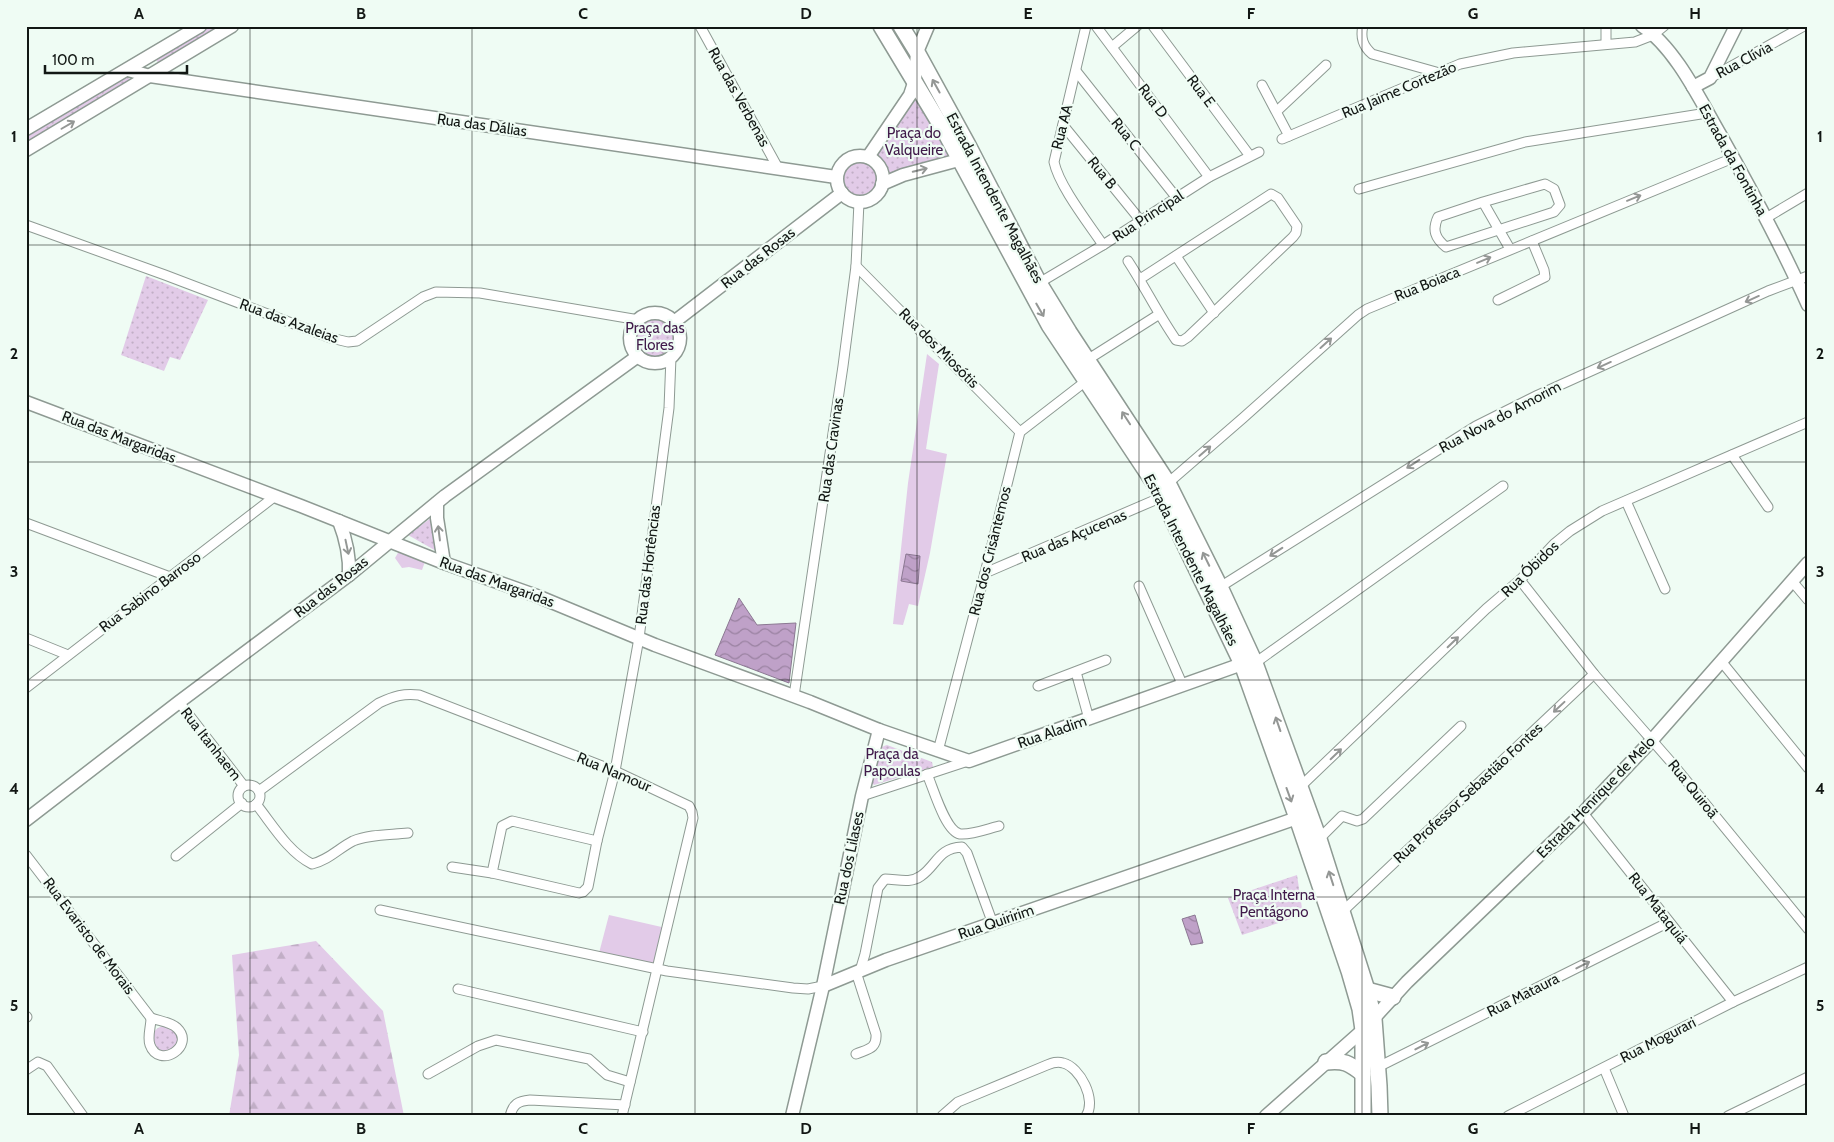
<svg xmlns="http://www.w3.org/2000/svg" width="1834" height="1142" font-family="Cabin,sans-serif">
	<defs>
		<pattern id="grass-dots" width="8" height="8" patternUnits="userSpaceOnUse" patternTransform="scale(1.25)"><rect width="8" height="8" fill="#e2cbe8"/><path d="M2 2h.1M6 6h.1" fill="none" stroke="#c1aec6" stroke-width="1.8" stroke-linecap="round"/></pattern>
		<pattern id="forest-firs" width="22" height="20" patternUnits="userSpaceOnUse" patternTransform="scale(1.25)"><rect width="22" height="20" fill="#e2cbe8"/><path d="M5 1l3.5 6h-7zM16 11l3.5 6h-7z" fill="#c1aec6"/></pattern>
		<pattern id="water-waves" width="16" height="10" patternUnits="userSpaceOnUse" patternTransform="scale(1.25)"><rect width="16" height="10" fill="#bfa1c8"/><path d="M0 5q4-4 8 0t8 0" fill="none" stroke="#9a82a1"/></pattern>
	</defs>
	<rect width="100%" height="100%" fill="#effcf4"/>
	<g fill="url(#grass-dots)">
		<path d="M206,26H225L158,63L156,59Z"/>
		<path d="M124,75L129,77L130,81L26,145V133Z"/>
		<path d="M917,99L953,155L877,186C861,203 839,196 843,172L856,161H865Z"/>
		<path d="M146,276L208,300L180,360L170,357L164,371L121,355Z"/>
		<path d="M661,317L672,323L678,334L673,347L667,355C657,358 648,357 638,354C625,329 635,318 661,317Z"/>
		<path d="M431,518L438,552L408,535Z"/>
		<path d="M887,745L932,762L933,767L874,785L871,782C873,769 873,748 887,745Z"/>
		<path d="M1297,875L1303,915L1242,935L1228,898Z"/>
		<circle cx="165" cy="1039" r="13"/>
	</g>
	<path fill="url(#forest-firs)" d="M316,941L383,1011L404,1116H229L239,1055L232,955Z"/>
	<g fill="#e2cbe8">
		<path d="M927,354L939,364L926,449L947,454L930,553L918,606L909,604L903,625L893,624L908,483Z"/>
		<path d="M402,546L427,556L422,570L409,567L402,568L395,558Z"/>
		<path d="M609,915L666,928L653,973L644,971L650,965L599,953Z"/>
	</g>
	<g fill="url(#water-waves)" stroke="#8b7892">
		<path d="M906,554L920,556L918,584L901,581Z"/>
		<path d="M739,598L757,625L796,623L789,683L715,655Z"/>
		<path d="M1195,915L1203,943L1191,945L1182,919Z"/>
	</g>
	<g fill="none" stroke-linecap="round" stroke-linejoin="round">
		<defs>
			<g id="street">
				<path d="M700,26L778,168"/>
				<path d="M1086,26L1054,162C1059,186 1089,224 1103,245"/>
				<path d="M1096,26L1209,177"/>
				<path d="M1153,26L1250,156"/>
				<path d="M1363,26C1360,38 1363,46 1372,54L1436,72"/>
				<path d="M1606,26V44"/>
				<path d="M1112,47L1137,26"/>
				<path d="M1076,71L1176,197"/>
				<path d="M1710,78L1804,26"/>
				<path d="M1262,85L1289,136"/>
				<path d="M1277,111L1326,65"/>
				<path d="M1063,125L1141,221"/>
				<path d="M1282,139L1460,64L1513,53L1635,42L1653,35L1664,26"/>
				<path d="M1359,189L1525,142L1707,113"/>
				<path d="M1483,202L1545,184L1554,189L1560,205L1554,212L1446,247C1435,238 1432,230 1438,217L1483,202L1510,249"/>
				<path d="M1766,218L1808,193"/>
				<path d="M26,225L165,275L331,338L348,342L357,341L423,297L436,292L480,293L639,320"/>
				<path d="M1176,256L1214,313"/>
				<path d="M1128,261C1145,287 1158,314 1176,340L1182,341L1188,337L1293,237L1296,233L1297,226L1278,198L1271,194L1140,279"/>
				<path d="M856,266L1020,432"/>
				<path d="M1039,283L1103,245L1209,177L1259,152"/>
				<path d="M1498,300L1545,277L1544,270L1532,241"/>
				<path d="M1087,360L1158,315"/>
				<path d="M1732,455L1768,507"/>
				<path d="M1168,483L1243,418L1358,315L1367,309L1733,158"/>
				<path d="M1626,501L1665,589"/>
				<path d="M26,523L170,577"/>
				<path d="M985,573L1162,497"/>
				<path d="M1520,580L1594,674L1671,762L1808,929"/>
				<path d="M1792,581L1808,600"/>
				<path d="M1139,586L1183,686"/>
				<path d="M1220,587L1476,426L1538,395L1768,291L1808,276"/>
				<path d="M26,638L68,655"/>
				<path d="M1721,661L1808,768"/>
				<path d="M1255,663L1503,486"/>
				<path d="M1076,672L1089,719"/>
				<path d="M1038,686L1106,660"/>
				<path d="M26,688L274,497"/>
				<path d="M794,696L843,366L856,266L859,202"/>
				<path d="M179,702L244,786"/>
				<path d="M938,751L985,573L1020,432L1086,381"/>
				<path d="M927,774C933,787 945,831 960,834C972,835 987,829 999,826"/>
				<circle cx="249" cy="796" r="11"/>
				<path d="M1300,787L1486,609L1520,580L1554,544L1570,531L1602,511L1808,422"/>
				<path d="M259,791L379,703C394,696 404,693 419,695L615,771L689,806L692,812L693,818L622,1116"/>
				<path d="M862,796L968,761"/>
				<path d="M256,804C272,824 288,852 312,864C329,860 339,848 353,841C370,834 390,835 408,833"/>
				<path d="M1583,813L1733,1002"/>
				<path d="M1319,839L1342,816L1357,821L1363,819L1461,726"/>
				<path d="M26,855L151,1018"/>
				<path d="M176,856L242,803"/>
				<path d="M452,867L492,873L579,893L583,892L588,887L597,841L615,771L639,638L669,408L671,357"/>
				<path d="M492,873L502,826L512,821L597,841"/>
				<path d="M380,910L667,971L793,988L808,989L823,986"/>
				<path d="M1342,912L1594,674"/>
				<path d="M860,971L865,954L878,888L885,879C897,879 910,884 921,876C937,865 938,848 962,847L967,853L993,924"/>
				<path d="M458,989L643,1032"/>
				<path d="M26,1016L27,1017"/>
				<path d="M151,1018C159,1021 171,1022 177,1028C196,1046 159,1070 150,1045C147,1037 151,1027 151,1018Z"/>
				<path d="M856,1054C868,1049 877,1049 876,1034L856,972"/>
				<path d="M1378,1067L1669,922"/>
				<path d="M1604,1068L1624,1116"/>
				<path d="M26,1070L38,1062L47,1066L83,1116"/>
				<path d="M428,1074L478,1046L496,1040L589,1059L607,1075L630,1082"/>
				<path d="M510,1116C513,1104 518,1101 530,1100L625,1105"/>
				<path d="M942,1116L958,1102L1047,1065C1052,1063 1057,1061 1063,1063C1080,1067 1097,1100 1086,1116"/>
				<path d="M1508,1116L1733,1002L1808,967"/>
				<path d="M1728,1116L1808,1077"/>
			</g>
			<g id="secondary">
				<path d="M1642,26C1676,48 1701,102 1721,136C1752,191 1782,247 1808,305"/>
				<path d="M128,70L150,76L836,177"/>
				<path d="M1693,87L1710,78L1736,26"/>
				<path d="M26,129L200,26"/>
				<path d="M26,150L232,26"/>
				<circle cx="860" cy="179" r="23"/>
				<path d="M868,157L910,95L915,80L917,52L928,26"/>
				<path d="M882,184L903,175L955,161L959,159L964,152"/>
				<circle cx="655" cy="338" r="25"/>
				<path d="M674,322L842,193"/>
				<path d="M26,402L301,506L444,563L537,596L655,645L810,702L879,730L969,761L1242,664"/>
				<path d="M437,503V518L444,563"/>
				<path d="M339,521C346,539 350,555 349,575"/>
				<path d="M26,820L179,702L349,575L445,496L638,356"/>
				<path d="M823,986L886,960L1297,818"/>
				<path d="M792,1116L823,986L862,796L879,730"/>
				<path d="M1266,1116L1363,1030L1407,982L1583,813L1652,740L1808,563"/>
			</g>
			<g id="primary">
				<path d="M881,26L946,134L1049,325L1158,489L1242,664L1297,818L1349,971L1360,1009L1363,1030V1116"/>
				<path d="M901,26L917,52L968,145L1039,283L1069,332L1168,483L1220,587L1255,663L1319,839L1367,990L1374,1019L1379,1086L1380,1116"/>
				<path d="M1367,990L1393,997"/>
				<path d="M1326,1062C1344,1060 1349,1063 1363,1074"/>
			</g>
		</defs>
		<use href="#street" stroke="#8e9a93" stroke-width="11"/>
		<use href="#secondary" stroke="#8e9a93" stroke-width="15"/>
		<use href="#primary" stroke="#8e9a93" stroke-width="18"/>
		<use href="#street" stroke="#fff" stroke-width="9"/>
		<use href="#secondary" stroke="#fff" stroke-width="12"/>
		<use href="#primary" stroke="#fff" stroke-width="15"/>
	</g>
	<defs><path id="oneway-shaft" d="M-6 0H5M1.5-3L5.5 0L1.5 3" fill="none" stroke-width="1.6" stroke-linecap="round" stroke-linejoin="round" transform="scale(1.25)"/></defs>
	<g stroke="#949795">
		<use href="#oneway-shaft" transform="translate(936 86) rotate(-119)"/>
		<use href="#oneway-shaft" transform="translate(68 125) rotate(-30)"/>
		<use href="#oneway-shaft" transform="translate(920 170) rotate(-14)"/>
		<use href="#oneway-shaft" transform="translate(1634 198) rotate(-22)"/>
		<use href="#oneway-shaft" transform="translate(1484 260) rotate(-23)"/>
		<use href="#oneway-shaft" transform="translate(1752 299) rotate(156)"/>
		<use href="#oneway-shaft" transform="translate(1040 310) rotate(60)"/>
		<use href="#oneway-shaft" transform="translate(1326 343) rotate(-42)"/>
		<use href="#oneway-shaft" transform="translate(1604 365) rotate(156)"/>
		<use href="#oneway-shaft" transform="translate(1126 418) rotate(-123)"/>
		<use href="#oneway-shaft" transform="translate(1205 451) rotate(-41)"/>
		<use href="#oneway-shaft" transform="translate(1413 464) rotate(147)"/>
		<use href="#oneway-shaft" transform="translate(439 533) rotate(-97)"/>
		<use href="#oneway-shaft" transform="translate(347 547) rotate(78)"/>
		<use href="#oneway-shaft" transform="translate(1276 552) rotate(147)"/>
		<use href="#oneway-shaft" transform="translate(1206 559) rotate(-116)"/>
		<use href="#oneway-shaft" transform="translate(1453 642) rotate(-44)"/>
		<use href="#oneway-shaft" transform="translate(1559 707) rotate(137)"/>
		<use href="#oneway-shaft" transform="translate(1278 724) rotate(-109)"/>
		<use href="#oneway-shaft" transform="translate(1336 754) rotate(-44)"/>
		<use href="#oneway-shaft" transform="translate(1289 795) rotate(70)"/>
		<use href="#oneway-shaft" transform="translate(1331 878) rotate(-108)"/>
		<use href="#oneway-shaft" transform="translate(1583 965) rotate(-27)"/>
		<use href="#oneway-shaft" transform="translate(1422 1046) rotate(-27)"/>
	</g>
	<path fill="none" stroke="#121714" stroke-width="1" stroke-opacity="0.55" d="M250,26V1116M472,26V1116M695,26V1116M917,26V1116M1139,26V1116M1362,26V1116M1584,26V1116M26,245H1808M26,462H1808M26,680H1808M26,897H1808"/>
	<g text-anchor="middle" dominant-baseline="central" stroke-width="4.5" stroke-linejoin="round" paint-order="stroke">
		<g font-size="15" fill="#121714" stroke="#effcf4">
			<text transform="translate(1744 60) rotate(-28)">Rua Clívia</text>
			<text transform="translate(1399 90) rotate(-23)">Rua Jaime Cortezão</text>
			<text transform="translate(1201 91) rotate(53)">Rua E</text>
			<text transform="translate(739 97) rotate(61)">Rua das Verbenas</text>
			<text transform="translate(1153 101) rotate(53)">Rua D</text>
			<text transform="translate(482 125) rotate(8)">Rua das Dálias</text>
			<text transform="translate(1062 127) rotate(-76)">Rua AA</text>
			<text transform="translate(1126 134) rotate(51)">Rua C</text>
			<text transform="translate(1733 160) rotate(61)">Estrada da Fontinha</text>
			<text transform="translate(1102 173) rotate(51)">Rua B</text>
			<text transform="translate(995 198) rotate(62)">Estrada Intendente Magalhães</text>
			<text transform="translate(1148 216) rotate(-33)">Rua Principal</text>
			<text transform="translate(758 258) rotate(-38)">Rua das Rosas</text>
			<text transform="translate(1427 284) rotate(-22)">Rua Boiaca</text>
			<text transform="translate(289 321) rotate(20)">Rua das Azaleias</text>
			<text transform="translate(939 348) rotate(45)">Rua dos Miosótis</text>
			<text transform="translate(1500 417) rotate(-28)">Rua Nova do Amorim</text>
			<text transform="translate(119 437) rotate(21)">Rua das Margaridas</text>
			<text transform="translate(831 450) rotate(-82)">Rua das Cravinas</text>
			<text transform="translate(1074 536) rotate(-23)">Rua das Açucenas</text>
			<text transform="translate(990 551) rotate(-76)">Rua dos Crisântemos</text>
			<text transform="translate(1191 560) rotate(63)">Estrada Intendente Magalhães</text>
			<text transform="translate(648 565) rotate(-83)">Rua das Hortências</text>
			<text transform="translate(1530 569) rotate(-44)">Rua Óbidos</text>
			<text transform="translate(497 582) rotate(20)">Rua das Margaridas</text>
			<text transform="translate(331 587) rotate(-38)">Rua das Rosas</text>
			<text transform="translate(150 592) rotate(-37)">Rua Sabino Barroso</text>
			<text transform="translate(1052 732) rotate(-19)">Rua Aladim</text>
			<text transform="translate(211 744) rotate(52)">Rua Itanhaem</text>
			<text transform="translate(614 772) rotate(23)">Rua Namour</text>
			<text transform="translate(1693 789) rotate(51)">Rua Quiroã</text>
			<text transform="translate(1468 793) rotate(-43)">Rua Professor Sebastião Fontes</text>
			<text transform="translate(1596 797) rotate(-46)">Estrada Henrique de Melo</text>
			<text transform="translate(849 858) rotate(-78)">Rua dos Lilases</text>
			<text transform="translate(1658 908) rotate(52)">Rua Mataquiá</text>
			<text transform="translate(996 922) rotate(-19)">Rua Quiririm</text>
			<text transform="translate(89 936) rotate(53)">Rua Evaristo de Morais</text>
			<text transform="translate(1523 995) rotate(-27)">Rua Mataura</text>
			<text transform="translate(1658 1040) rotate(-27)">Rua Mogurari</text>
		</g>
		<g font-size="15" fill="#401a4a" stroke="#effcf4">
			<text x="914" y="133">Praça do<tspan x="914" dy="17">Valqueire</tspan></text>
			<text x="655" y="328">Praça das<tspan x="655" dy="17">Flores</tspan></text>
			<text x="892" y="754">Praça da<tspan x="892" dy="17">Papoulas</tspan></text>
			<text x="1274" y="895">Praça Interna<tspan x="1274" dy="17">Pentágono</tspan></text>
		</g>
	</g>
	<rect width="1834" height="1142" fill="none" stroke="#effcf4" stroke-width="55"/>
	<path d="M45 65v8h142v-8" fill="none" stroke="#121714" stroke-width="2.5"/>
	<text x="52" y="65" font-size="15" fill="#121714" stroke="#effcf4" stroke-width="4" paint-order="stroke">100 m</text>
	<rect x="28" y="28" width="1778" height="1086" fill="none" stroke="#121714" stroke-width="2"/>
	<g font-size="16" text-anchor="middle" font-weight="bold" fill="#121714">
		<text x="139" y="19">A</text>
		<text x="361" y="19">B</text>
		<text x="583" y="19">C</text>
		<text x="806" y="19">D</text>
		<text x="1028" y="19">E</text>
		<text x="1251" y="19">F</text>
		<text x="1473" y="19">G</text>
		<text x="1695" y="19">H</text>
		<text x="14" y="142">1</text>
		<text x="1820" y="142">1</text>
		<text x="14" y="359">2</text>
		<text x="1820" y="359">2</text>
		<text x="14" y="577">3</text>
		<text x="1820" y="577">3</text>
		<text x="14" y="794">4</text>
		<text x="1820" y="794">4</text>
		<text x="14" y="1011">5</text>
		<text x="1820" y="1011">5</text>
		<text x="139" y="1134">A</text>
		<text x="361" y="1134">B</text>
		<text x="583" y="1134">C</text>
		<text x="806" y="1134">D</text>
		<text x="1028" y="1134">E</text>
		<text x="1251" y="1134">F</text>
		<text x="1473" y="1134">G</text>
		<text x="1695" y="1134">H</text>
	</g>
</svg>
